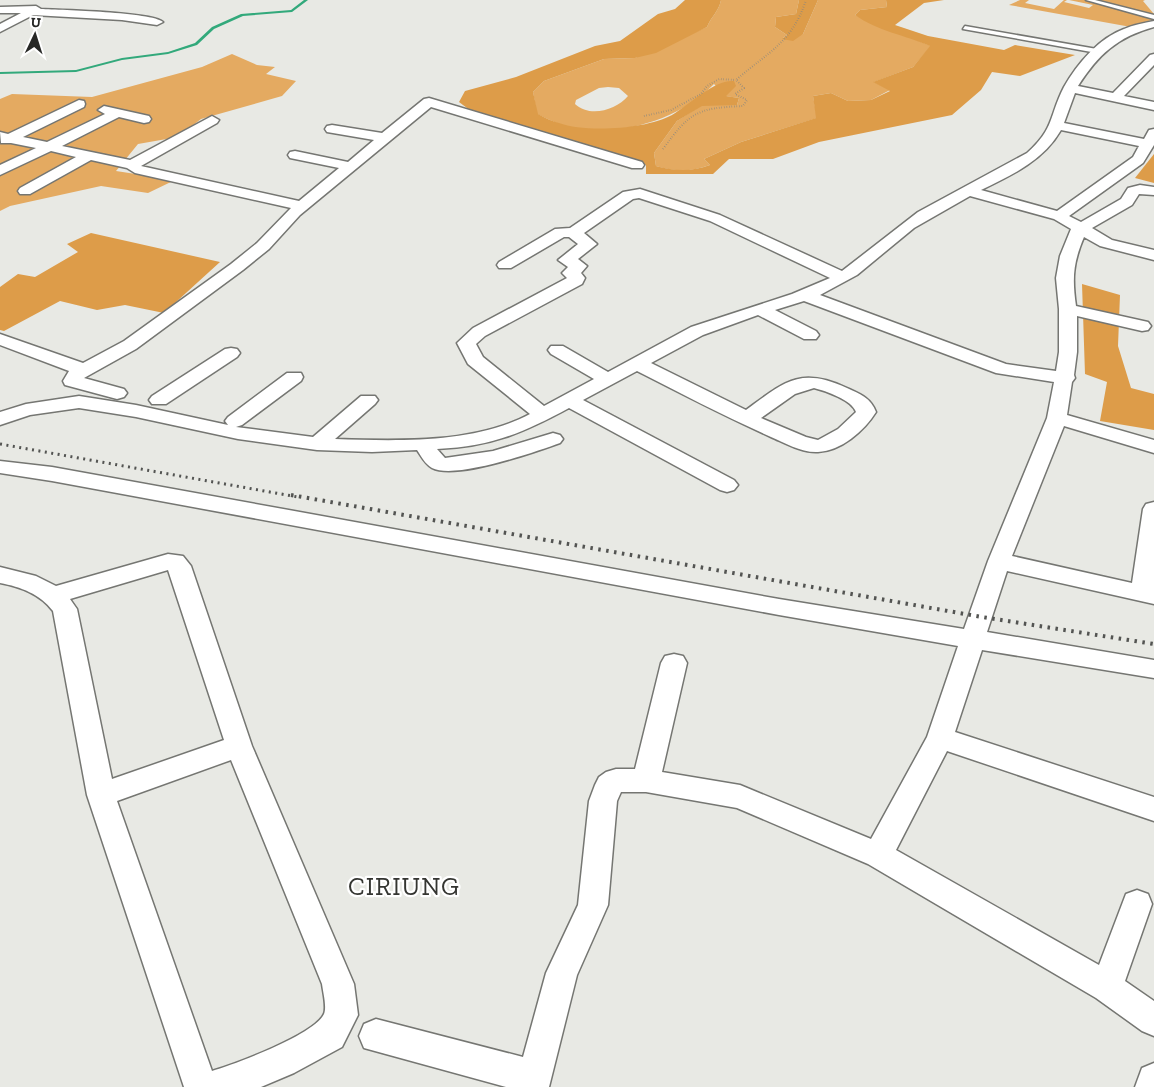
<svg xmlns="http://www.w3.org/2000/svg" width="1154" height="1087" font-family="'Zilla Slab',serif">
	<rect width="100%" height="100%" fill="#e8e9e4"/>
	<g fill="#e4aa61" fill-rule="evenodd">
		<path d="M721,0H799L796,14L776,17L775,27L787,35L783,38L803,34L818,0H886L887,7L860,10L855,15L931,46L913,67L874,82L890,90L871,100L848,101L831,93L813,96L817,118L741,142L704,159L710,165C691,172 676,172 656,166L654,153L677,121L702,105H737L739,98L725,96L714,84C677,123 610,140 559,124C551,121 544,117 537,114L533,92L544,81L604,59L635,58L707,27C711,17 719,11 721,0ZM608,87L619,88L628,96C616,110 590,118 575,104L576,100L599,88Z"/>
		<path d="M1020,0H1029L1025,3L1054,9L1064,0H1067L1064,2L1089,8L1093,5L1069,0H1145L1143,1L1154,14V19L1131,27L1009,5Z"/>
		<path d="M232,54L257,65L275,67L266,74L296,81L282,96L201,119L178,137L138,144L116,171L175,180L148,193L101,186L10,206L0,211V99L12,94L92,97L202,67Z"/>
	</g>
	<g fill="#dd9c49">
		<path d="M685,0H721C719,11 711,17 707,27L656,53L635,58L604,59L544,81L533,92L538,114C544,117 551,121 559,123C586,133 647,129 672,115C690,104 715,79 734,81L736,86L726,96L739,98L737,105L702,106L677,121L654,153L656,166C675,171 691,172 710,165L704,159L741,142L816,118L813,96L831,93L848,101L871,100L890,91L873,82L913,67L930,46C905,35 877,31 855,15L860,10L887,7L886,0H944L924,3L895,25L928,36L1004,50L1015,45L1075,55L1020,76L992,72L981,90L952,115L819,142L773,159H729L713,174H646V165L475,114L459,102L465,91L516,77L595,46L620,41L658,14L675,9Z"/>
		<path d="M799,0H818L803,34L793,41L782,39L787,35L775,27L776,17L796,14Z"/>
		<path d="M1154,154V183L1135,178Z"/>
		<path d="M91,233L220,262L164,313L125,305L97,310L60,301L4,331L0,330V287L18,274L35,277L78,252L67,244Z"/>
		<path d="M1082,284L1120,295L1118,346L1131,388L1154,394V430L1100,421L1107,382L1085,374Z"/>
	</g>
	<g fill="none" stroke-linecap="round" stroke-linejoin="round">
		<path fill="#32a97b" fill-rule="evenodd" d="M304,0H308L292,12L243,16L214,29L197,45L168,54L122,60L76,72L0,74V72L76,70L122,58L168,52L195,43L212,27L241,14L291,10Z"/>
		<defs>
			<g id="service">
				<path d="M1086,0H1095L1154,15V19Z"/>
				<path d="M965,26L1097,49L1100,51L1097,53L963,29Z"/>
			</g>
			<g id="minor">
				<path d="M36,6L41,9C61,10 152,12 163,22L157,25L122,20L33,15L0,32V24L21,13H0V7Z"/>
				<path d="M1154,21V27C1117,37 1098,55 1078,86L1113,93L1150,55L1154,54V65L1124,96L1154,102V110L1075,93L1064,123L1144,139L1149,130L1154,129V145L1143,163L1069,216L1081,222L1121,199L1128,188L1140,185L1154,187V195L1139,194L1132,205L1092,228L1112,240L1154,250V260L1100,246L1084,237C1073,263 1072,278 1076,306L1148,322L1151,326L1148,330L1142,331L1077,316V352L1074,375L1075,378L1072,382L1067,415L1154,440V453L1064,426L1012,556L1132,583L1143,509L1146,504L1154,502V604L1007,571L987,632L1154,660V678L982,650L955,732L1154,797V821L947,751L896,850L1099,965L1126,894L1137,890L1148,894L1152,904L1125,981L1154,1001V1036L1142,1031L1096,998L868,864L737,808L646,792H621L617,801L608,905L577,975L549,1087H506L364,1048L359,1036L364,1024L376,1019L523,1057L546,973L578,905L589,801L595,785L599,777L606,772L616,769H635L661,663L665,656L674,654L683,656L687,663L662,772L740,785L871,839L927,737L958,646L779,615L52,481L0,473V461L52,467L779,599L964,629L988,561L1047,418L1054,382L996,373L804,301L775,310L816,331L819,335L816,339H804L758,315L703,335L651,363L746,410C784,382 800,366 847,388C860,394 871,398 876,412C864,431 841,451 818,452C802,453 785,443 771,437C726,417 682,394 637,371L583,400L734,480L738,485L734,490L727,492L720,490L569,408C523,433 490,447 437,449L445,458L493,451L553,433L560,435L563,439L560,443C535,452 455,480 432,468C425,464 421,456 417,450L372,452L317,450L238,439L136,417L79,408L30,415L0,425V412L26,404L79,396L136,405L228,425L225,421L228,417L287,373H301L303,377L301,381L242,425L236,427L313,437L361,396H375L378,400L375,404L335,439C397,441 474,444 530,414L468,364L457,343L473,328L567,278L562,273L568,267L558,260L578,244L569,237H564L511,268H499L497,265L499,262L555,229L570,228L623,192L640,189L720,215L842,271L918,212L1027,153C1055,128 1049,116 1064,87C1077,64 1099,38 1124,29C1133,25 1144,23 1154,21ZM1061,130L1139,146L1133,157L1057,211L981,190C1012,175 1043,161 1061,130ZM970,196L1054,219L1071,229L1060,256L1056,278L1059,309V352L1056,371L1006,364L820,295L857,275L914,228ZM639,198L710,221L830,278L792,294L691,327L608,372L563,346H551L548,350L551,354L594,379L544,406L483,357L476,344L485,336L582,284L585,278L581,273L587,266L578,259L597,244L584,233L633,199ZM814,388C826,391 852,400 856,412L838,429L818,440L806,437L761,418L795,394Z"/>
				<path d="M429,98L642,162L644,165L642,168H632L431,107L300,215L269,249L243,270L136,349L84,378L124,389L127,393L124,397L117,399L65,385L63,381L69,371L0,345V334L83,363L124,341L231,264L257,243L291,208L135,173L127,168L91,160L30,194H20L18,191L20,188L76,157L51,151L0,175V165L36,148L11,143H1L0,132L8,134L79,100L84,101L85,104L84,107L23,137L47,142L105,114L98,110L104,106L149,116L151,119L149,122L144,123L119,117L62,146L130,160L212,116L219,120L217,123L141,166L299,201L339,168L290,158L288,155L290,152L295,151L348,162L374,140L327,132L325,129L327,126L332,125L382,133L424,99Z"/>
				<path d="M231,348L237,349L240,353L237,357L166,404H152L149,400L152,396L225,349Z"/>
				<path d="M168,554L183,556L191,566L252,746L354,984L358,1015L342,1047L294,1073L261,1087H184L87,795L53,611C40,594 21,587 0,583V567L36,576L56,586ZM168,570L224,740L112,779L77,609L70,599ZM231,760L322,984C323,992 327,1007 324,1014C314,1035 235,1064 212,1071L117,801Z"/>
				<path d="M1154,1063V1087H1135L1142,1068Z"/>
			</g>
		</defs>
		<use href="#service" stroke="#757672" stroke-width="3"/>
		<use href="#minor" stroke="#757672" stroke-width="3"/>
		<g stroke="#838481" stroke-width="2" stroke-dasharray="0.5 2" stroke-linecap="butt">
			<path d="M644,116L671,110L701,94L707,86L719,79L736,80"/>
			<path d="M663,149C690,112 697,108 743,106L747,100L735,94L744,88L736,80C768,52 792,43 806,0"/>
		</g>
		<use href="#service" fill="#fff" fill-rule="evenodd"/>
		<use href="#minor" fill="#fff" fill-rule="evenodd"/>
		<path stroke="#535452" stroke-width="3" stroke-dasharray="2 4.5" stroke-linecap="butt" d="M0,444L298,497"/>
		<path stroke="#535452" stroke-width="4" stroke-dasharray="2.5 5.5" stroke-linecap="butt" d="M291,495L982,617L1154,644"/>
	</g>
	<g text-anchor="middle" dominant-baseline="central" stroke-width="4.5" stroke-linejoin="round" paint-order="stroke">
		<g font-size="26" letter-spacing="1" fill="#343531" stroke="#fff">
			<text x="404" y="886">CIRIUNG</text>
		</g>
	</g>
	<g transform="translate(35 35) rotate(4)" stroke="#ffffff" stroke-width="4" paint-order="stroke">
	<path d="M0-4L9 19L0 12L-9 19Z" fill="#272826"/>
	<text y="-8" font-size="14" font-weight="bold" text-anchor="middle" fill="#272826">U</text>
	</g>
</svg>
